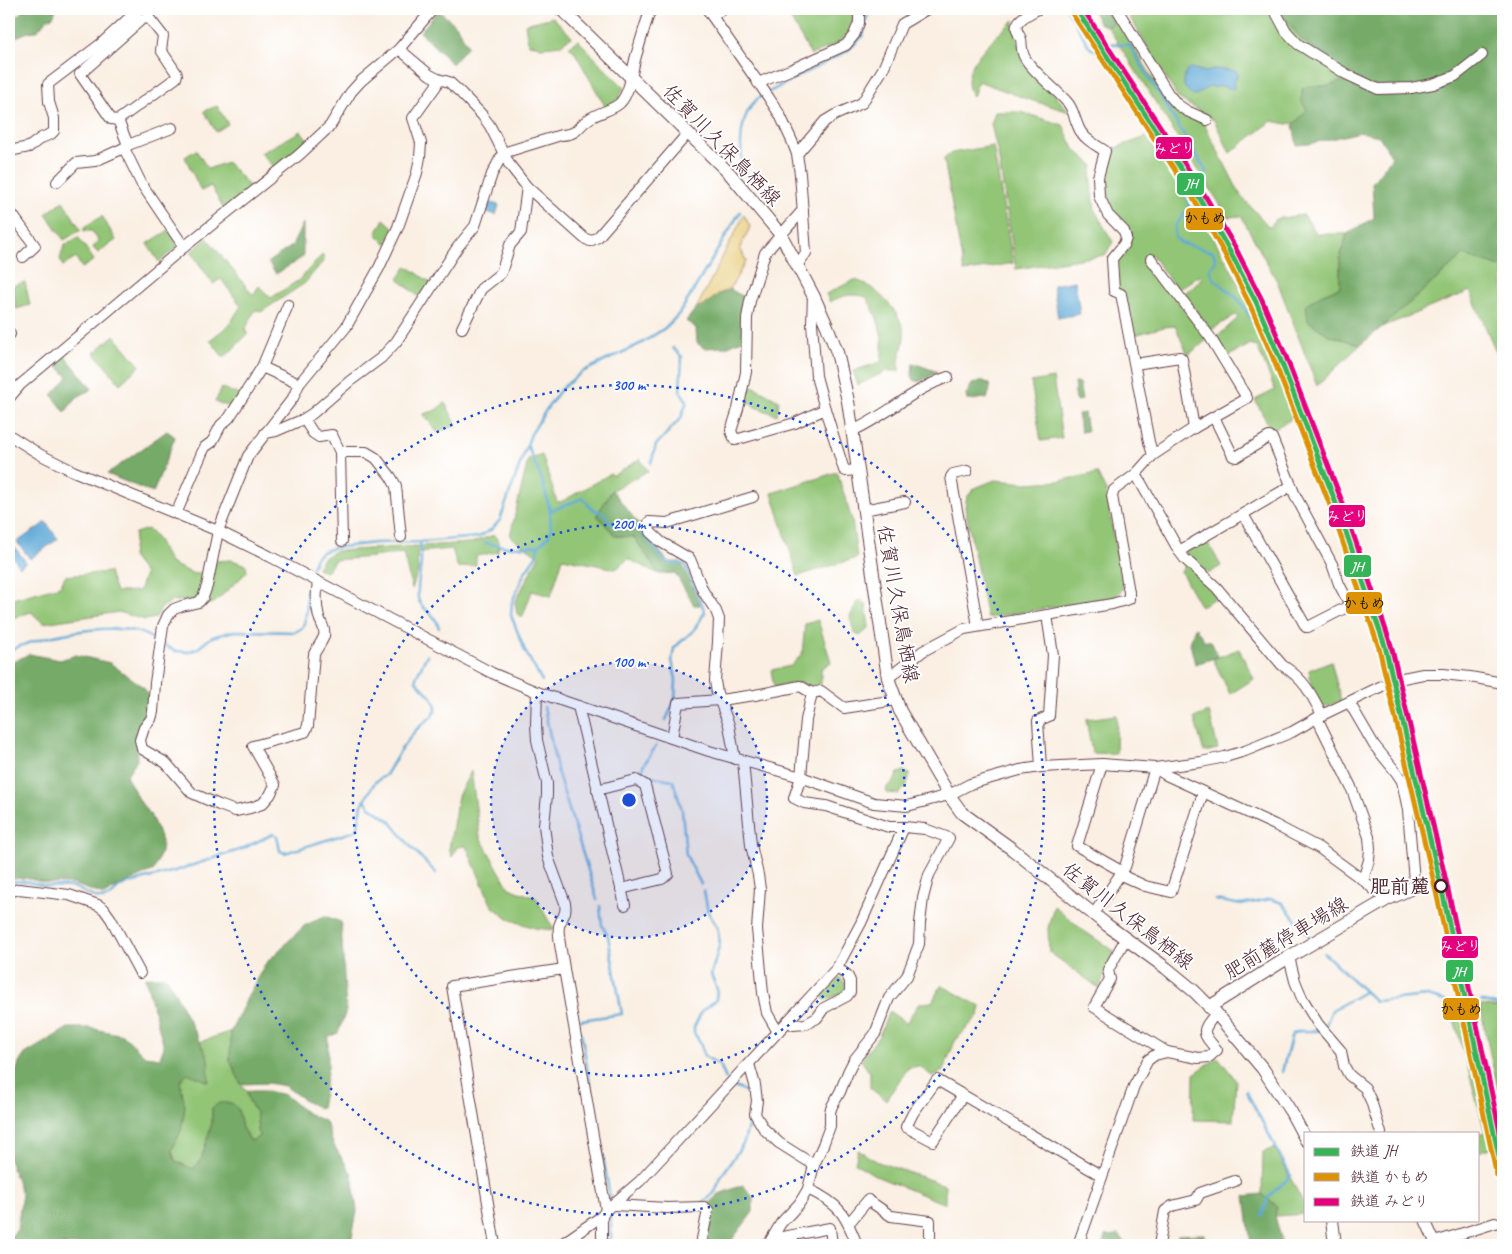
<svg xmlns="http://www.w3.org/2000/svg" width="1512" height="1254" font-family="Caveat,'Klee One',sans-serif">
	<rect width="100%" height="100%" fill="#fff"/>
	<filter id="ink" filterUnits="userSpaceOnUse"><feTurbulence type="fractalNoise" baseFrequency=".02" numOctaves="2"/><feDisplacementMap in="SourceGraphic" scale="10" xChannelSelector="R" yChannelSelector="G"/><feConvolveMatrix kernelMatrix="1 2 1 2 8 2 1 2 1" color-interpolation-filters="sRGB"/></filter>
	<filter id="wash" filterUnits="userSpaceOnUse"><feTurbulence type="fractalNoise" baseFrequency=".0096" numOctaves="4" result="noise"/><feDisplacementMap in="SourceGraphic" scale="20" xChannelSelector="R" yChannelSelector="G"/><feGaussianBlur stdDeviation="1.12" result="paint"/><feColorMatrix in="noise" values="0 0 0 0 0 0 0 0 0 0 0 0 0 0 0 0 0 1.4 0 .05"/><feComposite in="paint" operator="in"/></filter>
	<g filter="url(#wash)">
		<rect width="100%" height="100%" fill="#faefe2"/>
		<g fill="#92c576" stroke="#6e7250">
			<path d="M807,9H853C854,42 837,43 811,55L790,18Z"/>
			<path d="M1125,9H1307L1368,59L1327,117L1287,124L1272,121L1230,153L1214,120L1178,98Z"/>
			<path d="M553,17L572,37L565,41L562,45L541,47L536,45L528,44L525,24Z"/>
			<path d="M1014,20V28L1022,59L1070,112L1027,99L978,81L973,97C954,69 995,38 1014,20Z"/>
			<path d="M1118,21L1168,103L1204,124L1241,196L1270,228L1275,219L1304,215L1317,234H1347L1340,258V287L1321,295L1306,304L1309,321L1329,335L1360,345L1317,386L1278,283L1241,216L1228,217L1108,27Z"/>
			<path d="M578,40L608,72L624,87L619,99L606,108L574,51L570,48V45Z"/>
			<path d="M217,106L228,124L216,132L204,111Z"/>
			<path d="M995,112H1021L1063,125L1074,149L1093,165L1091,175L1095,211L1113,242L1105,255L1016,269L998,154L991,124Z"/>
			<path d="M301,131L308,140L275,169L261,153Z"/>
			<path d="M1146,137L1196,206L1261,323L1293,405L1290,420L1271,430L1255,400L1275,390L1258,348L1251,344L1227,357L1216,338L1238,318L1235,315L1211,330L1183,294L1201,280L1200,275L1177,290L1151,254L1147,258L1207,340L1188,355L1175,326L1164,327L1134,335L1118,290L1115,259L1130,242C1117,221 1100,202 1102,177C1103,168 1108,158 1110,150Z"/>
			<path d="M993,146L1013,263L964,272L944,159L951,153Z"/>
			<path d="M196,150L208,169L227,162L251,188L224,210L211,186L201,191L185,157Z"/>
			<path d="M63,201L81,230L64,240L46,214Z"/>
			<path d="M102,216L116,240L98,253L93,248L98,240L92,231H84V227Z"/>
			<path d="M384,219L394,228L386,244L376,234Z"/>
			<path d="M169,230L178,246L159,262L147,244Z"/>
			<path d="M78,237L94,260L82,268L76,258L63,266L60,259L64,246Z"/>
			<path d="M207,238L253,295L259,286L271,298L299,280L322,255L325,259L305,283L261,312L255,310L245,330L248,334L224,358L210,340L229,325L241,306L221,279L213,284L191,252Z"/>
			<path d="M1464,255L1503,268V368L1470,291L1382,327Z"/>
			<path d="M407,266L431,283L420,298L398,279Z"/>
			<path d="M854,280C873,283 901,312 904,332C905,346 897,358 899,371H886L858,385L853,371L881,362C885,339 879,316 866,297C852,293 843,295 830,302L826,294Z"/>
			<path d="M25,282L30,305L16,309L12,286Z"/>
			<path d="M114,335L140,366L120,384L94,353Z"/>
			<path d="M1053,378L1062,438L1041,441L1031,382Z"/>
			<path d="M751,385L779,400L777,415L755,407L746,399Z"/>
			<path d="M222,388L240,395L231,407L215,402Z"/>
			<path d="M445,403L457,425L437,432L423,414L434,411Z"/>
			<path d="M542,455L557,502H561L610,474L614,475L640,459L648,471L612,490L597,515L615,536L634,537L659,574L628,559L616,569L563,558L551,596L532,591L522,618L517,614L515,602L539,556L510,536L528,460Z"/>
			<path d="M837,472L852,520L857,558L798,576L772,493Z"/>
			<path d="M1097,473L1106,491L1123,589L1115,597L987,618L965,507L967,497L975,488L995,480L1026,483L1059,481Z"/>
			<path d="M148,529L158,540L170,563L194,574L210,572L216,561L232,560L246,565L247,572L215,602L207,605L191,601H173L162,607L156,618L145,620L119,612L43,623L31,612L9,619V600L60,586L65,576L109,572L116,592L139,591L145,574L132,557L135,533Z"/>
			<path d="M494,535L499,542L498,552L476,556V565L458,568L452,549L417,552L418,571L412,589L403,553L373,557L335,560L326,572L317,568L323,558L335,551L471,543Z"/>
			<path d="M1206,539L1221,566L1208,574L1185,554L1189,549Z"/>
			<path d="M1187,562L1220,594L1201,607L1181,572Z"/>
			<path d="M860,600L866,604L869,628L860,636L854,633L850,616C854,611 855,605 860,600Z"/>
			<path d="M818,620L831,662L821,669V684L817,688L801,683L774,687L771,670L791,666L802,654L805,624Z"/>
			<path d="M1239,649L1254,679L1230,694L1213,659Z"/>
			<path d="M1331,661L1341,701L1323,707L1312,691L1309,670Z"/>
			<path d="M1209,712L1218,749L1204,752L1194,718Z"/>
			<path d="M1117,715L1116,754L1092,753L1086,719Z"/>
			<path d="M471,771L480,837L509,888L536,898L554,930L535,928L508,919L492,906L466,846L457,847L452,857L449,849L458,796Z"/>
			<path d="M904,771L910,775L906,787L899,794L886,793L887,787L894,782L898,773Z"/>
			<path d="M1054,906L1084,931L1114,951L1099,988L1049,952L1048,928Z"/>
			<path d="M840,977L846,983L845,992L825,1000L821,996Z"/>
			<path d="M941,985L981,1007L979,1015L955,1041L943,1071L932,1076L919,1066L908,1068L886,1100L870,1088V1073L861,1060L879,1036L889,1011L906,1023L919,1003L932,1002Z"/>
			<path d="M1461,1004L1491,1148L1478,1152V1134L1485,1132L1463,1050L1450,1006Z"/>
			<path d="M1480,1005L1499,1008L1503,1010V1116Z"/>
			<path d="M231,1031L230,1060L241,1084L247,1091L249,1101L256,1113L259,1138L251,1141L242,1128L238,1109L212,1108V1123L201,1160L193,1169L175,1161L172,1150C186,1121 186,1111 180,1081L187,1073L208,1058L200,1042Z"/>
			<path d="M1218,1057L1236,1080L1233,1121L1193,1120L1194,1074Z"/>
			<path d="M1275,1148L1306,1208V1214L1275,1216L1277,1206L1262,1194L1263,1152Z"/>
			<path d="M858,1150L878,1162L945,1185V1204L878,1177L855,1163Z"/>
		</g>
		<g fill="#75aa67" stroke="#606449">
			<path d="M25,9H56L53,17L49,18L37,31L28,32L9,40V24Z"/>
			<path d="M1092,9H1120L1118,21L1108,27L1099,23Z"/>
			<path d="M1280,9H1503V268L1464,255L1382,327L1360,345L1329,335L1308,321L1306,304L1321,295L1340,287V258L1347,234L1374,218L1372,183L1392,157L1379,136L1360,132L1309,144L1297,145L1293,125L1307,110L1302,103V89L1309,86H1328L1345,80L1324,55L1302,40L1285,19Z"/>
			<path d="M437,12H440L456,25L468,46L452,64L420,32Z"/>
			<path d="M303,223V257L276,274L268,262L292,246Z"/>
			<path d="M730,289L742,296L745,302L744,339L726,347L704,348L697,343L696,328L686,321L697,307L704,306L718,294Z"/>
			<path d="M63,353L92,389L77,397L65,412L52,395L68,377L53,361Z"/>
			<path d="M913,363L938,372L919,382L914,380L912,375Z"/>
			<path d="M980,381H984L989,384L990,389L987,399C980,397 974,401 967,400L966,395L972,384Z"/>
			<path d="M1074,383H1079L1082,400L1076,401Z"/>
			<path d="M1084,413L1087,431L1081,432L1078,414Z"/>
			<path d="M167,431L175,437L153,493L107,474Z"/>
			<path d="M612,490L668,562H681L700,605H694L675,573L659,574L634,537L616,536L597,515Z"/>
			<path d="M1195,627L1205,641H1211L1218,657L1195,664L1190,643Z"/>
			<path d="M29,654L60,660L76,655L110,663L143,687L151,698L149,715L137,746V760L126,776L141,803L150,814L162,841L161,852L154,870L121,885L104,895L73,884L47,883L25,878L9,879V664Z"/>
			<path d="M325,916L341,922L346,1011L338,1033L328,1037V1067L321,1109L307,1102L285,1086L268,1083L241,1084L230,1060L231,1031L249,994L265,964L304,926Z"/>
			<path d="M145,977H167L208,1058L209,1082L187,1073L180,1081L185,1106L181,1131L172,1150L175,1161L193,1169L201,1160L212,1123V1108L219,1103H232L238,1109L242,1128L251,1141L259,1137L256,1113L249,1101L247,1091H266L285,1095L305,1112L326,1122L333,1144L352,1174L357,1211L352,1237L348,1245H9V1238L17,1230L22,1194L9,1160V1094L19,1063L25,1054L68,1028H90L123,1035L145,1056L160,1058L164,1047Z"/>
			<path d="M743,1185L753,1197V1212L728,1245H708L706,1238L713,1210L709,1203L719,1194Z"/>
			<path d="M1262,1194L1277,1206L1275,1216L1281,1238L1280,1245H1251L1245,1196Z"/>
			<path d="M1204,1234L1206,1245H1175L1178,1235Z"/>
			<path d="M1119,1235L1126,1243L1124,1245H1103L1105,1236Z"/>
		</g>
		<path fill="#eeda9e" stroke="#9c7c64" d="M744,215L750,227L740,248L746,261L730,289L718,294L704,306L697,307Z"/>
		<g fill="#5fa9d7" stroke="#546481">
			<path d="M1191,68L1206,72L1216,69L1236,71L1238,73L1237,77L1235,79L1234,89L1220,86L1215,88L1211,86C1198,90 1196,104 1184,86C1184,79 1183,70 1191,68Z"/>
			<path d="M487,202L499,205L496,215L484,211Z"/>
			<path d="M1075,281L1080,314L1058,318L1053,285Z"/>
			<path d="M46,522L58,539L30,559L17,542Z"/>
			<path d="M13,545L26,562L20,567L9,552V548Z"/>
		</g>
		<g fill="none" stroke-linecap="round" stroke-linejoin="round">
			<g stroke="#5fa9d7" stroke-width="2.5">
				<path d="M1067,9L1090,48L1099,52"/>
				<path d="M1112,44L1129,45L1206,171L1204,177"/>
				<path d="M769,92L847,51L863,36L869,9"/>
				<path d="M743,170C739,144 739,109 764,94"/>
				<path d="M1187,196L1189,208L1175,226V237L1181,243L1213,252L1216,260L1210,270L1214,279L1239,300L1264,338"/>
				<path d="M528,447L543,483L550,511L551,529L548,537L538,546L536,556L525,572L512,602L511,615L525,651L542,681"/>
				<path d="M651,463L656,445L681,418L687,401L680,391L682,357L673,348"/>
				<path d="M550,511L583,498L592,509L603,513L616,528L636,526L667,563L685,564L705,612L694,630L674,648L672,660L676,680L675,700L666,720"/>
				<path d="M420,542C421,549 421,556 421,562C421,572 415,593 419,601C425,613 435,612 439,628"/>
				<path d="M485,543L508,547L538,546"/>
				<path d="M312,567L316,557L322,552L333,548L375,543L420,542L479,537L492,529L500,520L531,434L546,410L561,389L582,372L642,343L665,328L678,315L689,298L740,212"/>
				<path d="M163,645L176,651L187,652L197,649L212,637L234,631L295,632L302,628C308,615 307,602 306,588"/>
				<path d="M9,651C39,636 101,624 134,631C143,632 151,638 159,642"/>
				<path d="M544,707L558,774L597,899"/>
				<path d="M656,746L643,766V775L673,780L682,810L686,855L701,884"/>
				<path d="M365,799L369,806L390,821L411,847L436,873"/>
				<path d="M9,882L24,881L46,886L74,887L96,898L102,899L111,896L118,888L126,884L175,871L242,849L273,834L277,836L280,851L285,853L355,831L358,827L362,805L375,782L386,775L402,748L416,730L432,716L435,711L436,706L432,698L416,681V677L427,655"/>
				<path d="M704,891L708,912L717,927L720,943L711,975L717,989L716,1000L702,1011L694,1027V1033L700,1042L704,1056L720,1065L726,1079"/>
				<path d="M1216,900L1241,905L1271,899L1282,903L1309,936"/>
				<path d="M1324,953L1375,1001L1428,996L1448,1002L1456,999"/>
				<path d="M1481,1001L1503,1007"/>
				<path d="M581,1020L622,1014L608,936L602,925L600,906"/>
				<path d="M1326,1025L1332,1010L1364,992"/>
				<path d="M581,1032L611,1202"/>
				<path d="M1282,1072L1292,1034L1300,1031H1319"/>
				<path d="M734,1087L752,1094V1096"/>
				<path d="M1246,1091L1291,1176L1269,1196L1262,1215"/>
				<path d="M703,1203L715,1192L721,1177L744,1142L749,1123L752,1104"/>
				<path d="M611,1218V1245"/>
			</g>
		</g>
	</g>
	<g filter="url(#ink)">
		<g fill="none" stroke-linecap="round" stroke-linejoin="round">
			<defs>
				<g id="minor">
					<path d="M707,9L769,98L780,115L792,141L797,154L800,174L806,253L797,265"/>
					<path d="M1117,9L1169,95L1178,105L1187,111L1207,120"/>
					<path d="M1274,9L1286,31L1298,44L1346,74L1378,89L1411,88L1433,84L1455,76L1482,55"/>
					<path d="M711,15L724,9"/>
					<path d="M399,49L430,75L438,79L449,82L460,92L482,115L490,126L509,164L527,187L584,238L590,241L598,237L688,133"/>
					<path d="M758,83L790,70L846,45L854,35L859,23V9"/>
					<path d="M118,120L176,78L177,74L161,50L163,36L149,18L142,19L80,74L111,119L118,120L128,145L124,148L141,183L184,247"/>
					<path d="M128,145L172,128"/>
					<path d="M9,151L29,147L41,138L51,134L54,131V118L49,102L48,84L102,43L139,9"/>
					<path d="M797,154L825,121L835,115L862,103L883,69L902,24L927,9"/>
					<path d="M57,182L76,163L95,161L124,148"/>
					<path d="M9,210L35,246L23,257"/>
					<path d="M803,210L765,253L750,301L747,318L746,372L738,409L731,431L735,440L795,423L825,409L816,376L812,323L813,296"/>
					<path d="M1151,259L1210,337L1247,398L1194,428L1153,455"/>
					<path d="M462,328L481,289L501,273L510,245L521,232L527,187"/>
					<path d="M9,332L10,334"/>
					<path d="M1135,364L1180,357L1182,359L1194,428"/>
					<path d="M262,367L299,384"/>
					<path d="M9,398L20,385L184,247L299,155L330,126L351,92L361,81L399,49L433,9"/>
					<path d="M825,409L844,470L846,471L857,470"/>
					<path d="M1214,417L1233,456L1236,457L1269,437L1272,438L1295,495L1332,564L1339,584L1349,603L1345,608L1308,627H1306L1243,514"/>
					<path d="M304,419L313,433L319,437L332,435L340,452L342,541"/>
					<path d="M852,431C886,416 913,389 948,377"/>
					<path d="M265,433L276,431L304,419L313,413L350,381L381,358L396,342L457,248L475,226L492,174L503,153L561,135C580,134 576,127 589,119C597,113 615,109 620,103C630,93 632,70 636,56C641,40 645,24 651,9"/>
					<path d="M9,435L41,455L73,471L218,531L269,556L492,673L537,692L709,751L801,777L874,803L907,806L949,795L970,784L1020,770L1041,767L1102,764L1155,768L1201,762L1225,757L1245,751L1292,732L1322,715L1386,684L1403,678L1423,674H1443L1470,677L1503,683"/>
					<path d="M340,452H366L376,458L391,477L396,486L401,537"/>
					<path d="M967,471L953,474L951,477L978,626"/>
					<path d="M1136,474L1179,551L1185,559L1216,587L1282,665C1304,679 1311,693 1322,715"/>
					<path d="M863,510L905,502"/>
					<path d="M176,514L202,453L205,447L212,442L221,425L229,418L262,367L288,305"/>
					<path d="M1179,551L1291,486"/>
					<path d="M318,582C316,594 316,606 319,617C321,624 326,629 324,636C322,642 317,648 314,654L308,726L305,732L253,746L275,785L270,795L262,804L250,808L235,811L219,805L192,793L166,763L142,749L140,740L144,728L151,719L153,712L155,683L163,626L168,615L174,609L182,606L199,602L203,597L207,586L218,531L248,456L293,398L299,384L346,327L379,268L398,227L417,173L420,157L421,143L413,118L436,86L438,79"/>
					<path d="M888,678L923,651L964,629L1112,604L1129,599V592L1112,496L1114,490L1136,474L1153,455L1149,442L1121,294L1114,291L1112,259L1124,244L1126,238L1124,231L1108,215L1099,196L1098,177L1105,151C1094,144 1082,138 1078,126C1074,117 1073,108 1067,102C1056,89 1032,71 1025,58C1021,52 1022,45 1021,39C1019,34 1015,30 1017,25C1020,17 1031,13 1038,9"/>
					<path d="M537,692L536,725L537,740L547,783V795L544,825L548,857L565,903C567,915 562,916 559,926C557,936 563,958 564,969"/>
					<path d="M1349,702L1374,745L1396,772L1402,781L1408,810L1414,881L1413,885L1410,889"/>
					<path d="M578,706L625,905"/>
					<path d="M1317,718L1351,787L1369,837L1370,849L1369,860L1363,880"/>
					<path d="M672,738L678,703L720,700L755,695L800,686L812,693"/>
					<path d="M735,759L729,725L717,693L715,681L718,642L719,619L716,611L703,591L690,559L661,542L650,532L649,522L667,523L753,497"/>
					<path d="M743,761L751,845L758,875L760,889L757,929L763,993L767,1013L778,1032"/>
					<path d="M1102,764L1077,846L1123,872"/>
					<path d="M1041,767L1038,721L1049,716L1053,655L1047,615"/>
					<path d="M1155,768L1166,775L1275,825L1319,848L1363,880L1386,900"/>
					<path d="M597,790L636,780L645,785L668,874L662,879L621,889"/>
					<path d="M1121,875L1145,886L1171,892L1203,793"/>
					<path d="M9,892L19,889L69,895L98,905L104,909L111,919L140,973"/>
					<path d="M1094,914L1125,867L1155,768"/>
					<path d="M1126,938L1108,970L1110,979L1094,1007L1167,1052"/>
					<path d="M1289,957L1295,981L1302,998L1318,1024L1341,1051L1344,1066L1349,1075L1365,1088L1371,1101L1381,1133"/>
					<path d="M789,1020L793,1025L806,1024L817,1018L824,1008L847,996L850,992V981L847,975L837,968"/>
					<path d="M749,1064L755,1085L757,1101L755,1114L764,1129L779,1143L814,1165"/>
					<path d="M963,1095L933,1141L906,1127L913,1113L937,1080L1102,1176"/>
					<path d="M808,1189C839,1204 845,1213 857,1245"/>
					<path d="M614,1205L667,1208L704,1207L708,1210L702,1239L703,1245"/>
					<path d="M602,1216V1245"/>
					<path d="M1425,1220L1435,1242"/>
					<path d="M849,1223L868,1200L891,1216L930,1221V1245"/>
					<path d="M772,1239L830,1228L832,1245"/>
					<path d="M495,1245L452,986L564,969L606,1210"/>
					<path d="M560,1245L602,1216L606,1210L640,1181L837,968L861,923L904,827"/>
					<path d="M768,1245L781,1223L799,1204L808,1189L814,1165L823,1145L830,1126V1112L832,1106L840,1092L848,1072L854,1060L875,1034L889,998L907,976L919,944L920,923L923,898L929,875L949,838L925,829L904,827H889L826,806L804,803L794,798L801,777L806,720L812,693L821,691L844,708L896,700"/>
					<path d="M1078,1245L1134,1086L1148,1060L1155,1055L1167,1052L1198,1058L1209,1057L1217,1050C1201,1032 1201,1032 1216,1013"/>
					<path d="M1159,1245L1165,1211L1172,1206L1196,1200L1200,1193L1235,1181"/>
					<path d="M1433,1245L1435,1242L1495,1223"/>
				</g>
				<g id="major">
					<path d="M561,9L730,174L781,235L813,295L827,326L837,352L848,401L888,678L900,711L949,795L962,813L1012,849L1107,925L1166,968L1194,991L1216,1013L1263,1069L1291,1112L1306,1140"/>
					<path d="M1209,1007L1289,957L1386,900L1410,889"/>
					<path d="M1332,1220L1335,1245"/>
				</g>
			</defs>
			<use href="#minor" stroke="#643e46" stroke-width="12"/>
			<use href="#major" stroke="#643e46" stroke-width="14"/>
			<use href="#minor" stroke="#fff" stroke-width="10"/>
			<use href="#major" stroke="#fff" stroke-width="12"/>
			<defs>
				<path id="rail-1" d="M1076,9L1195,190L1229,250L1256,302L1279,356L1337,506L1385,646L1441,886L1503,1175"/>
				<path id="rail-2" d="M1071,12L1190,193L1224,253L1250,305L1273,358L1331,508L1379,648L1435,887L1497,1176"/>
				<path id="rail-3" d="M1083,9L1200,187L1235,247L1262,300L1285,354L1343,504L1391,645L1447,885L1503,1146"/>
			</defs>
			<use href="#rail-1" stroke="#fff" stroke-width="9"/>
			<use href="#rail-2" stroke="#fff" stroke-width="9"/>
			<use href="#rail-3" stroke="#fff" stroke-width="9"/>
			<use href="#rail-1" stroke="#36b558" stroke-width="5"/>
			<use href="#rail-2" stroke="#dd9206" stroke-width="5"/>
			<use href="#rail-3" stroke="#e5007d" stroke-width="5"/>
		</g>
	</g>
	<circle cx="629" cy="800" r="138" fill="#1d4ed8" fill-opacity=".12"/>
	<g fill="none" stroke="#1d4ed8" stroke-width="2.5" stroke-dasharray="2.5 5">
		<circle cx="629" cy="800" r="138"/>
		<circle cx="629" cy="800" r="276"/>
		<circle cx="629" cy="800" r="415"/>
	</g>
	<circle fill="#fff" stroke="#4a1f2b" stroke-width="2.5" cx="1441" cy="886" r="6"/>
	<g text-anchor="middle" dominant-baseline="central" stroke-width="4" stroke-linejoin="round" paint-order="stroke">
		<g font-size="20" fill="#4a1f2b" stroke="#fff">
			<text transform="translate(722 145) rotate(46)">佐賀川久保鳥栖線</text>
			<text transform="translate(898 604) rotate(80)">佐賀川久保鳥栖線</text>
			<text transform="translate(1128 916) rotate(38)">佐賀川久保鳥栖線</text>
			<text transform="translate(1286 938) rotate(-31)">肥前麓停車場線</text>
		</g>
		<g font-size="20" font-weight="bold" fill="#4a1f2b" stroke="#fff" text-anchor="end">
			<text x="1430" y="886">肥前麓</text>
		</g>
	</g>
	<circle cx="629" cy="800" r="8" fill="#1d4ed8" stroke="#fff" stroke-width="2.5"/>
	<g font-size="15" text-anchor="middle" font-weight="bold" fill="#1d4ed8" stroke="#fff" stroke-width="4" stroke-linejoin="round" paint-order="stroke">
		<text x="629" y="390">300 m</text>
		<text x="629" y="529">200 m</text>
		<text x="629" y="667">100 m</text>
	</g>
	<g stroke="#fff" stroke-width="2">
		<rect x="1155" y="136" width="38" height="24" rx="5" fill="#e5007d"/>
		<rect x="1176" y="172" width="29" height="24" rx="5" fill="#36b558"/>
		<rect x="1185" y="207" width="39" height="24" rx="5" fill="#dd9206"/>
		<rect x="1328" y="504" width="38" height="24" rx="5" fill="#e5007d"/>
		<rect x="1343" y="554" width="29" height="24" rx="5" fill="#36b558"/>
		<rect x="1345" y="591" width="38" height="24" rx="5" fill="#dd9206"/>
		<rect x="1441" y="935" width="38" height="24" rx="5" fill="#e5007d"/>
		<rect x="1445" y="959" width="29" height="24" rx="5" fill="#36b558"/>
		<rect x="1442" y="997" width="38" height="24" rx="5" fill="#dd9206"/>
	</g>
	<g font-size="14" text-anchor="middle" font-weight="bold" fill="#fff">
		<text x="1174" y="153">みどり</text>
		<text x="1191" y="188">JH</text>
		<text x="1347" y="521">みどり</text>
		<text x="1357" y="571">JH</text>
		<text x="1460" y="951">みどり</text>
		<text x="1459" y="976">JH</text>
	</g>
	<g font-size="14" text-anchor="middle" font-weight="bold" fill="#111">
		<text x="1205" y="223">かもめ</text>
		<text x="1364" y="608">かもめ</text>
		<text x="1461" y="1014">かもめ</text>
	</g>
	<rect width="1512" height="1254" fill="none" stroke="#fff" stroke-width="30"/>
	<rect x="1304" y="1132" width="175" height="90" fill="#ffffff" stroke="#b7a5aa"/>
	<rect x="1314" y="1148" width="25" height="8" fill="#36b558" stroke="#b7a5aa"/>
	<text x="1350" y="1156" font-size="15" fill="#4a1f2b">鉄道 JH</text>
	<rect x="1314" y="1173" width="25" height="8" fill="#dd9206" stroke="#b7a5aa"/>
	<text x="1350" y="1182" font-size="15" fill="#4a1f2b">鉄道 かもめ</text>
	<rect x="1314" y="1198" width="25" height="8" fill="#e5007d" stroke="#b7a5aa"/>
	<text x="1350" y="1206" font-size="15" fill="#4a1f2b">鉄道 みどり</text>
</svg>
